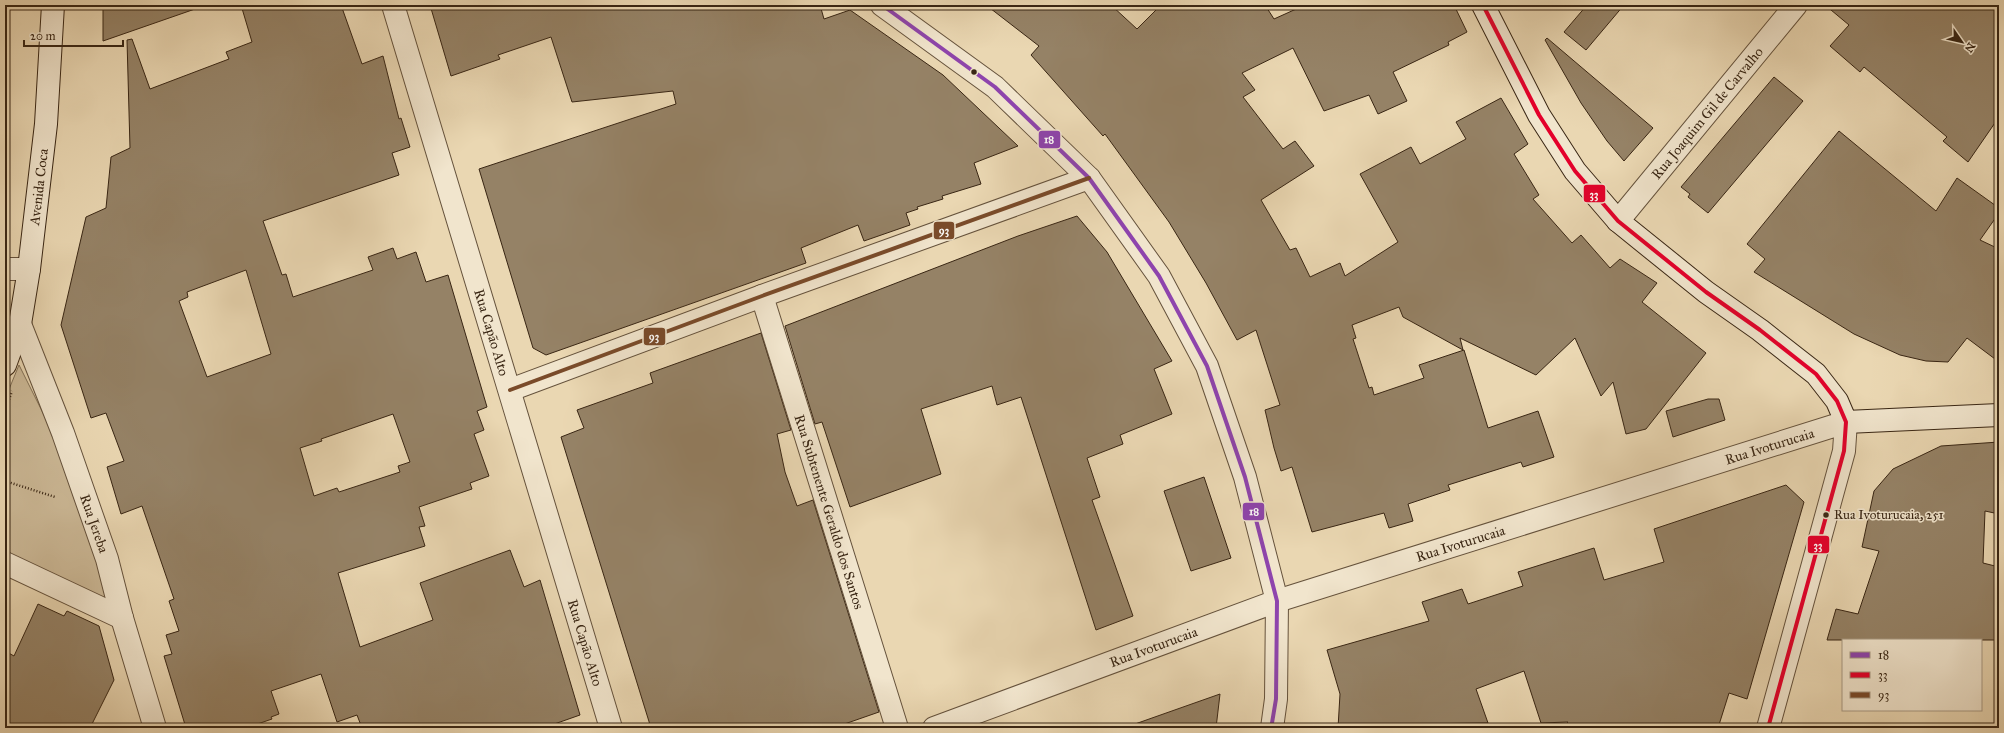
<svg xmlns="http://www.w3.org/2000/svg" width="2004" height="733" font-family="'IM FELL Great Primer',serif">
	<rect width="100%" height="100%" fill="#ead7b2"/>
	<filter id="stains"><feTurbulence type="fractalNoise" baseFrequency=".005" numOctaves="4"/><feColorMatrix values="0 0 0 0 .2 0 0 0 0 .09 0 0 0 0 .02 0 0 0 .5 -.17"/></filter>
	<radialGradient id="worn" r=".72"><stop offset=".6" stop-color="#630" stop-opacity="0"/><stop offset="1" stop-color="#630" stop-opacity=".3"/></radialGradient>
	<path fill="#ccb997" stroke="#827056" d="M19,365L60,447L113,605L5,556V399Z"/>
	<g fill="#958266" stroke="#392614" fill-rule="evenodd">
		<path d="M103,5H194L195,9L103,41Z"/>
		<path d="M241,5H341L362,64L383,56L399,119L401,118L410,147L392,153L399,175L263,221L282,275L286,274L293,297L373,270L368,257L393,248L397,259L416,252L426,282L448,275L487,407L477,411L484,430L474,434L489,476L470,483L472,489L419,507L425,526L419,527L425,546L338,573L360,647L433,620L420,583L510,550L524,587L540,580L580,715L543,728H362L357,715L337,722L321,674L271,691L279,714L271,717L272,719L246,728H186L164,656L172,654L166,635L179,631L169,601L174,599L142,506L121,514L107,467L124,461L106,413L91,418L61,325L86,217L106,208L111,157L130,148L127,40L132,39L150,89L229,59L226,52L252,42ZM246,270L271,354L207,377L179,301L188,297L187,292ZM393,414L410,462L398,466L400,472L339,492L337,488L314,496L300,448L322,441L321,439Z"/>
		<path d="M430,5H820L824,19L850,10L943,75L1018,146L974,163L981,184L942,196L943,199L917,207L918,209L906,213L910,225L864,241L858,225L801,248L806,263L546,355L533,348L479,169L676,104L673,91L572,102L551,37L498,55L500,59L451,76Z"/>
		<path d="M986,5H1111L1137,29L1161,5H1265L1274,19L1305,5H1454L1467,32L1448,42L1449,45L1393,72L1407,101L1378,114L1369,95L1324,111L1293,48L1242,73L1255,90L1243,97L1283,149L1295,141L1314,166L1261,200L1290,250L1296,248L1310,277L1340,263L1345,276L1398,242L1360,174L1411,147L1420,164L1466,139L1456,122L1501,98L1528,144L1514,154L1539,195L1533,199L1572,243L1581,235L1610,268L1620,259L1657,283L1642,302L1706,353L1646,429L1626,434L1613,382L1601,396L1575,338L1536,375L1460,338L1463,350L1403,317L1399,307L1352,325L1356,338L1353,339L1369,388L1372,387L1374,395L1424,378L1419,365L1464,350L1488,428L1538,411L1554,457L1523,467L1521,462L1448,485L1450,490L1408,504L1413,521L1389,528L1384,513L1312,532L1292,467L1281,471L1274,448L1265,410L1280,405L1256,330L1237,340L1206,283L1169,222L1105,134L1103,136L1031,55L1039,46Z"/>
		<path d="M1587,5H1624L1586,50L1564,32Z"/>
		<path d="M1825,5H1999V117L1968,162L1943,141L1947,137L1864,67L1860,72L1830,46L1849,25Z"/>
		<path d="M1547,38L1653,128L1624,161L1607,141L1581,103L1545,40Z"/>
		<path d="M1774,77L1803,101L1708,213L1688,197L1690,194L1681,187Z"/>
		<path d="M1839,131L1936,211L1957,178L1999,208V213L1980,240L1999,249V362L1967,338L1948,362L1926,361L1900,355L1854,334L1754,272L1765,259L1747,244Z"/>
		<path d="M1077,216L1107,252L1172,361L1154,369L1172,414L1120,435L1123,444L1087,458L1100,497L1092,500L1133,616L1096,630L1021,397L997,405L992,386L921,409L941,474L850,507L822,422L815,424L785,326L1018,236Z"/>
		<path d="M761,333L791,430L777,434L785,472L797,506L813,500L879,712L833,728H651L561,437L584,428L577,410L653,383L650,373Z"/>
		<path d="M1708,399H1719L1725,420L1673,437L1666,411Z"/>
		<path d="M1999,442V514L1985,511L1983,563L1999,567V640H1827L1836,609L1858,614L1879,551L1862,547L1874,491L1893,469L1941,446Z"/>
		<path d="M1204,477L1231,558L1191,571L1164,491Z"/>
		<path d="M1786,485L1804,502L1747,699L1729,693L1718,728H1562L1568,722L1541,723L1524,671L1476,689L1488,723L1411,724V728H1338L1340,694L1327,650L1429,621L1422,602L1462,589L1468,604L1523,586L1518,572L1594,548L1604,580L1664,562L1654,529Z"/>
		<path d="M38,604L64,616L67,611L99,626L114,680L90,728H5V651L14,656Z"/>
		<path d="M1220,694L1216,728H1136L1135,724Z"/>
	</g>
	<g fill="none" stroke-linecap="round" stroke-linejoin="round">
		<defs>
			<g id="street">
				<path id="s1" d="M393,5L611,728"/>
				<path d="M882,5L995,87L1089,178L1159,276L1207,366L1245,477L1277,601L1276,699L1272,728"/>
				<path id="s2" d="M1618,221L1796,5"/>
				<path d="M5,269H29"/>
				<path id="s3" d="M762,296L897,728"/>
				<path id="s4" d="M20,324L63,433L107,559L122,618L155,728"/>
				<path d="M510,390L762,296L1089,178"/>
				<path d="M5,563L122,618"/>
				<path id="s5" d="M934,728L1277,601L1846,422L1844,451L1768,728"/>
			</g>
			<g id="secondary">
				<path d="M1483,5L1539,115L1575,171L1618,221L1706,292L1760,330L1816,374L1837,401L1846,422L1999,415"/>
				<path id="s6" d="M5,365L20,324L29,269L46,124L53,5"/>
			</g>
		</defs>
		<use href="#street" stroke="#65523c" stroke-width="24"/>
		<use href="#secondary" stroke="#392614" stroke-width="24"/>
		<g stroke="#392614" stroke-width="2.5" stroke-dasharray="1 2" stroke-linecap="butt">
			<path d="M5,411L12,391"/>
			<path d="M5,481L55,497"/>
		</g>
		<use href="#street" stroke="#f1e5cd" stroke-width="22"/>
		<use href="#secondary" stroke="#f1e5cd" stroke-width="22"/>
		<defs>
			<path id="bus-1" d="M882,5L995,87L1089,178L1159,276L1207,366L1245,477L1277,601L1276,699L1272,723"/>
			<path id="bus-2" d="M1483,5L1539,115L1575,171L1618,221L1706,292L1760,330L1816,374L1837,401L1846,422L1844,451L1768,728"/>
			<path id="bus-3" d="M510,390L762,296L1089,178"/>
		</defs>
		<use href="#bus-1" stroke="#f1e5cd" stroke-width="7"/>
		<use href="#bus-2" stroke="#f1e5cd" stroke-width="7"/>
		<use href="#bus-3" stroke="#f1e5cd" stroke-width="7"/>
		<use href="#bus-1" stroke="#8e44ad" stroke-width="4"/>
		<use href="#bus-2" stroke="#e4002b" stroke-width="4"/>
		<use href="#bus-3" stroke="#7a4b2a" stroke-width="4"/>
	</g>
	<g fill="#392614" stroke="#f1e5cd" stroke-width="1.5">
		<circle cx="974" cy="72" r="3.5"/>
		<circle cx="1826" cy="515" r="3.5"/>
	</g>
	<g text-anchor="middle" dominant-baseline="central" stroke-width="3" stroke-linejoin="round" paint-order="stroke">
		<g font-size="13" fill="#392614" stroke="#f1e5cd" text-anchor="start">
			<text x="1834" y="515">Rua Ivoturucaia, 251</text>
		</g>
		<g font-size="14" fill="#392614" stroke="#f1e5cd">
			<text stroke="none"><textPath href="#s2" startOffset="140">Rua Joaquim Gil de Carvalho</textPath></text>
			<text stroke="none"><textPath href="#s6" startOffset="182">Avenida Coca</textPath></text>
			<text stroke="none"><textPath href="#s1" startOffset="342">Rua Capão Alto</textPath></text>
			<text stroke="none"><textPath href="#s5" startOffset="882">Rua Ivoturucaia</textPath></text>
			<text stroke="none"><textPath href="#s3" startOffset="226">Rua Subtenente Geraldo dos Santos</textPath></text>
			<text stroke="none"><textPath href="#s4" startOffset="213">Rua Jereba</textPath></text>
			<text stroke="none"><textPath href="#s5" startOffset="558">Rua Ivoturucaia</textPath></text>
			<text stroke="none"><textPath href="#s1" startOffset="666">Rua Capão Alto</textPath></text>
			<text stroke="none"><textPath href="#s5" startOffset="234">Rua Ivoturucaia</textPath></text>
		</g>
	</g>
	<g stroke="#f1e5cd" stroke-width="1.5">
		<rect x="1038" y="130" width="23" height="19" rx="4" fill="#8e44ad"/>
		<rect x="1583" y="184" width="23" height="19" rx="4" fill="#e4002b"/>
		<rect x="933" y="221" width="22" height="19" rx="4" fill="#7a4b2a"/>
		<rect x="643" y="327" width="23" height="19" rx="4" fill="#7a4b2a"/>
		<rect x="1242" y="502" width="23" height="19" rx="4" fill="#8e44ad"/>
		<rect x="1807" y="535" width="23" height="19" rx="4" fill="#e4002b"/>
	</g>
	<g font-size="11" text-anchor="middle" font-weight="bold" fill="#fff">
		<text x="1049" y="143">18</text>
		<text x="1594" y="198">33</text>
		<text x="944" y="234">93</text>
		<text x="654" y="340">93</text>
		<text x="1254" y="515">18</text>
		<text x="1818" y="549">33</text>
	</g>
	<rect width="2004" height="733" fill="none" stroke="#ead7b2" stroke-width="20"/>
	<rect x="6" y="6" width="1992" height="721" fill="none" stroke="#392614" stroke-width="2"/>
	<rect x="10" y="10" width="1984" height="713" fill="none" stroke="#392614"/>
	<rect x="1842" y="639" width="140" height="72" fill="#f1e5cd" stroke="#a79983"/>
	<rect x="1850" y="652" width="20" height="6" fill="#8e44ad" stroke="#a79983"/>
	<text x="1878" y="659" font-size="12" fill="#392614">18</text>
	<rect x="1850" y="672" width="20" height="6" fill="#e4002b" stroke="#a79983"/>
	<text x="1878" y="679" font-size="12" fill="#392614">33</text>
	<rect x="1850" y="692" width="20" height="6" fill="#7a4b2a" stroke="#a79983"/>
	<text x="1878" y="699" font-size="12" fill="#392614">93</text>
	<g transform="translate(1962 42) rotate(124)" stroke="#f1e5cd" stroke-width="3" paint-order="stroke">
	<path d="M0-3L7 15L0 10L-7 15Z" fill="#392614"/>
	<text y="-6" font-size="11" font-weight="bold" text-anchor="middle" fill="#392614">N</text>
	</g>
	<path d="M24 40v6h99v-6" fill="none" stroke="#392614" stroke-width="2"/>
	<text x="30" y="40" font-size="12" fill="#392614" stroke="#f1e5cd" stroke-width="3" paint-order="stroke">20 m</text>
	<rect width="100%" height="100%" filter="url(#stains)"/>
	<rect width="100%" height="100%" fill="url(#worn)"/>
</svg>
